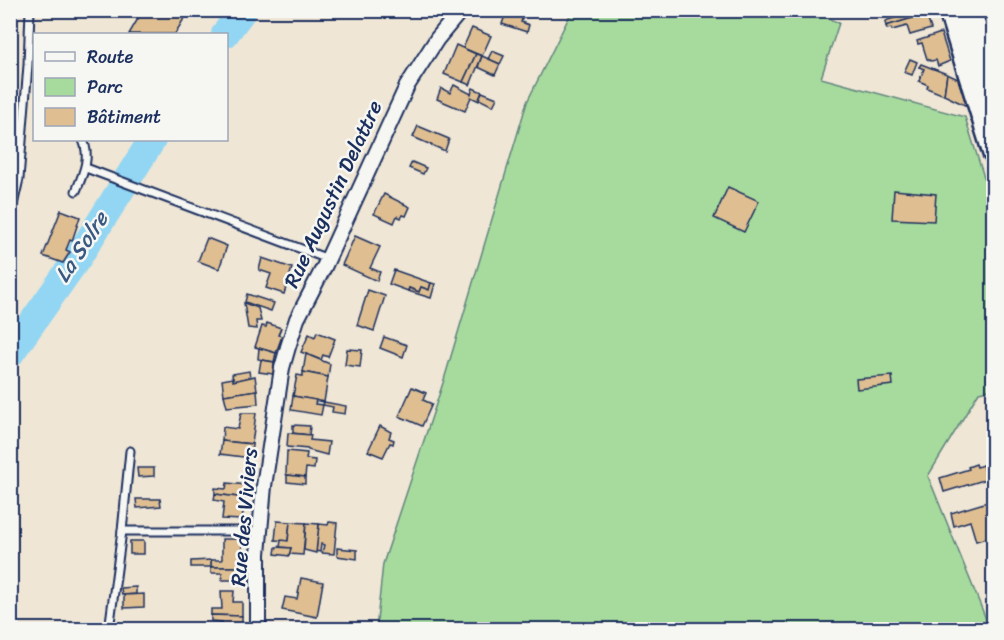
<svg xmlns="http://www.w3.org/2000/svg" width="1004" height="640" font-family="Sriracha,sans-serif">
	<rect width="100%" height="100%" fill="#efe6d5"/>
	<filter id="ink" filterUnits="userSpaceOnUse"><feTurbulence type="fractalNoise" baseFrequency=".0167" numOctaves="2"/><feDisplacementMap in="SourceGraphic" scale="12" xChannelSelector="R" yChannelSelector="G"/><feConvolveMatrix kernelMatrix="1 2 1 2 8 2 1 2 1" color-interpolation-filters="sRGB"/></filter>
	<g filter="url(#ink)">
		<path fill="#a7db9d" stroke="#61857e" stroke-width="1.5" d="M572,11H811L839,23L821,78L965,117L993,206V389L979,392L928,476L990,629L376,630L383,564L443,383L527,102Z"/>
		<g fill="none" stroke-linecap="round" stroke-linejoin="round">
			<g stroke="#92d6f3" stroke-width="28">
				<path d="M225,34L243,10"/>
				<path d="M10,354L77,259L152,140"/>
			</g>
		</g>
		<g fill="#dfbf92" stroke="#1b2f5e" stroke-width="1.5">
			<path d="M143,10H189L175,34H129Z"/>
			<path d="M507,10H525L521,22L529,25L527,32L502,24Z"/>
			<path d="M925,10L926,14L886,26L885,22L888,20L904,15L902,10Z"/>
			<path d="M926,14L931,29L910,35L907,26L892,30L891,28L887,29L886,26Z"/>
			<path d="M472,28L491,36L482,56L463,48Z"/>
			<path d="M941,33L950,61L938,66L936,60L931,61L927,59L922,43L918,44L917,41Z"/>
			<path d="M456,45L476,54L463,82L444,74Z"/>
			<path d="M492,51L504,56L500,64L488,59Z"/>
			<path d="M476,54L482,56L470,85L463,82Z"/>
			<path d="M482,56L500,64L495,75L478,67Z"/>
			<path d="M910,59L917,62L912,75L904,72Z"/>
			<path d="M921,64L947,74L944,95L927,88L928,85L919,81L924,69L919,67Z"/>
			<path d="M947,74L958,79L967,106L944,95Z"/>
			<path d="M454,85L471,94L473,88L482,92L479,101L471,97L465,111L437,99L441,88L450,93Z"/>
			<path d="M482,92L497,98L493,106L479,99Z"/>
			<path d="M418,126L449,139L445,151L413,137Z"/>
			<path d="M412,162L426,168L423,174L409,168Z"/>
			<path d="M728,187L759,201L744,232L714,218Z"/>
			<path d="M894,190L936,194L934,221L892,219Z"/>
			<path d="M384,194L410,207L406,216L403,215L401,218L397,216L394,223L374,214Z"/>
			<path d="M61,210L80,217L72,241L70,240L66,250L70,252L63,263L43,256Z"/>
			<path d="M355,236L380,247L370,268L380,272L377,281L342,265Z"/>
			<path d="M207,238L227,246L219,269L198,261Z"/>
			<path d="M262,258L292,268L284,294L266,288L271,274L259,270Z"/>
			<path d="M394,270L431,283L429,290L421,287L419,292L409,288L408,291L389,284Z"/>
			<path d="M431,283L435,284L431,298L408,291L409,288L419,292L421,287L429,290Z"/>
			<path d="M368,290L385,296L374,331L357,325Z"/>
			<path d="M247,294L274,303L271,311L245,302Z"/>
			<path d="M244,303L258,308L261,321H256L257,329L248,328Z"/>
			<path d="M267,323L281,328L278,335L282,336L276,353L255,347L262,326L266,327Z"/>
			<path d="M317,332L335,339L328,357L323,355L321,360L301,352L309,334L315,337Z"/>
			<path d="M384,337L407,345L403,357L380,348Z"/>
			<path d="M259,348L276,353L274,362L258,359Z"/>
			<path d="M347,349L362,350L360,367L345,365Z"/>
			<path d="M306,354L330,364L328,377L303,372Z"/>
			<path d="M261,360L274,362L273,374L259,372Z"/>
			<path d="M249,371L250,377L233,381L232,374Z"/>
			<path d="M303,372L328,377L324,402L293,396L297,375L303,376Z"/>
			<path d="M255,376L257,390L224,395L222,380L233,378V381Z"/>
			<path d="M892,376L893,385L857,389L856,379Z"/>
			<path d="M412,387L426,393L423,400L432,404L422,426L399,416Z"/>
			<path d="M257,390L258,404L227,407L224,395Z"/>
			<path d="M293,396L316,400L315,404L323,405L321,415L291,410Z"/>
			<path d="M324,402L346,406L345,414L332,412L333,407L323,405Z"/>
			<path d="M241,413H256L252,444L222,441L223,427L238,429Z"/>
			<path d="M293,425L310,426L309,435L293,433Z"/>
			<path d="M380,426L391,432L389,438L394,440L393,444L390,443L383,457L368,451Z"/>
			<path d="M288,433L311,435L310,440L329,442L327,455L308,450V449L287,447Z"/>
			<path d="M222,441L252,444L251,458L220,454Z"/>
			<path d="M287,451L307,453L306,459L315,460L314,469L306,468L305,477L287,475L286,474Z"/>
			<path d="M976,464L977,467L983,465L987,479L944,492L940,478L969,469L968,467Z"/>
			<path d="M137,468H154V476L138,477Z"/>
			<path d="M287,475L305,477V484L287,482Z"/>
			<path d="M227,483L247,485L245,498L215,494V488L226,489Z"/>
			<path d="M215,494L245,498L242,520L222,519L224,502L214,500Z"/>
			<path d="M136,499H160L161,506L137,508Z"/>
			<path d="M994,500V536L976,541L970,521L954,526L951,513Z"/>
			<path d="M277,521L290,522L288,541L275,540Z"/>
			<path d="M290,522L306,523L303,555L289,554L291,548L280,547L281,540L288,541Z"/>
			<path d="M329,522L337,523L334,554L322,553L324,545L321,544L320,552L316,551L319,524L328,525Z"/>
			<path d="M306,523L319,524L316,553L304,550Z"/>
			<path d="M222,539H242V567H211V560H222Z"/>
			<rect x="130" y="541" width="14" height="13"/>
			<path d="M276,547L291,548L289,556L275,554Z"/>
			<path d="M337,548L357,550V559L337,556Z"/>
			<path d="M211,560V567H191V561Z"/>
			<path d="M211,567H242V580H222V573H211Z"/>
			<path d="M301,578L323,582L317,617L282,610L285,597L297,599Z"/>
			<path d="M136,587V594L122,595L121,588Z"/>
			<path d="M221,591H234L233,602H242V616L211,615V609H222Z"/>
			<path d="M144,594V607L124,608V595Z"/>
			<path d="M211,615L242,616V630H222V622L211,621Z"/>
		</g>
		<g fill="none" stroke-linecap="round" stroke-linejoin="round">
			<defs>
				<g id="service">
					<path d="M86,168L328,259"/>
					<path d="M76,191C83,174 91,158 83,140"/>
					<path d="M10,218L19,179L28,65L30,10"/>
					<path d="M122,531L130,451"/>
					<path d="M109,630L122,531H260"/>
				</g>
				<path id="minor" d="M258,630V554L264,486L282,368L288,347L297,319L325,265L407,86L437,39L461,10"/>
				<g id="primary">
					<path d="M950,10L994,152"/>
					<path d="M969,10L994,86"/>
				</g>
			</defs>
			<use href="#service" stroke="#1b2f5e" stroke-width="11"/>
			<use href="#minor" stroke="#1b2f5e" stroke-width="18"/>
			<use href="#primary" stroke="#1b2f5e" stroke-width="27"/>
			<use href="#service" stroke="#f6f6f2" stroke-width="7"/>
			<use href="#minor" stroke="#f6f6f2" stroke-width="14"/>
			<use href="#primary" stroke="#f6f6f2" stroke-width="22"/>
		</g>
	</g>
	<g text-anchor="middle" dominant-baseline="central" stroke-width="5" stroke-linejoin="round" paint-order="stroke">
		<g font-size="21" fill="#1b2f5e" stroke="#f6f6f2">
			<text transform="translate(333 194) rotate(-65)">Rue Augustin Delattre</text>
			<text transform="translate(244 517) rotate(-85)">Rue des Viviers</text>
		</g>
		<g font-size="22" font-style="italic" fill="#395983" stroke="#f6f6f2">
			<text transform="translate(81 247) rotate(-57)">La Solre</text>
		</g>
	</g>
	<rect width="1004" height="640" fill="none" stroke="#f6f6f2" stroke-width="36"/>
	<rect x="18" y="18" width="968" height="604" fill="none" stroke="#1b2f5e" stroke-width="2" filter="url(#ink)"/>
	<rect x="33" y="33" width="195" height="108" fill="#f6f6f2" stroke="#9ea6b7" stroke-width="1.5"/>
	<rect x="45" y="52" width="30" height="9" fill="#f6f6f2" stroke="#9ea6b7" stroke-width="1.5"/>
	<text x="87" y="63" font-size="18" fill="#1b2f5e">Route</text>
	<rect x="45" y="78" width="30" height="18" fill="#a7db9d" stroke="#9ea6b7" stroke-width="1.5"/>
	<text x="87" y="93" font-size="18" fill="#1b2f5e">Parc</text>
	<rect x="45" y="108" width="30" height="18" fill="#dfbf92" stroke="#9ea6b7" stroke-width="1.5"/>
	<text x="87" y="123" font-size="18" fill="#1b2f5e">Bâtiment</text>
</svg>
